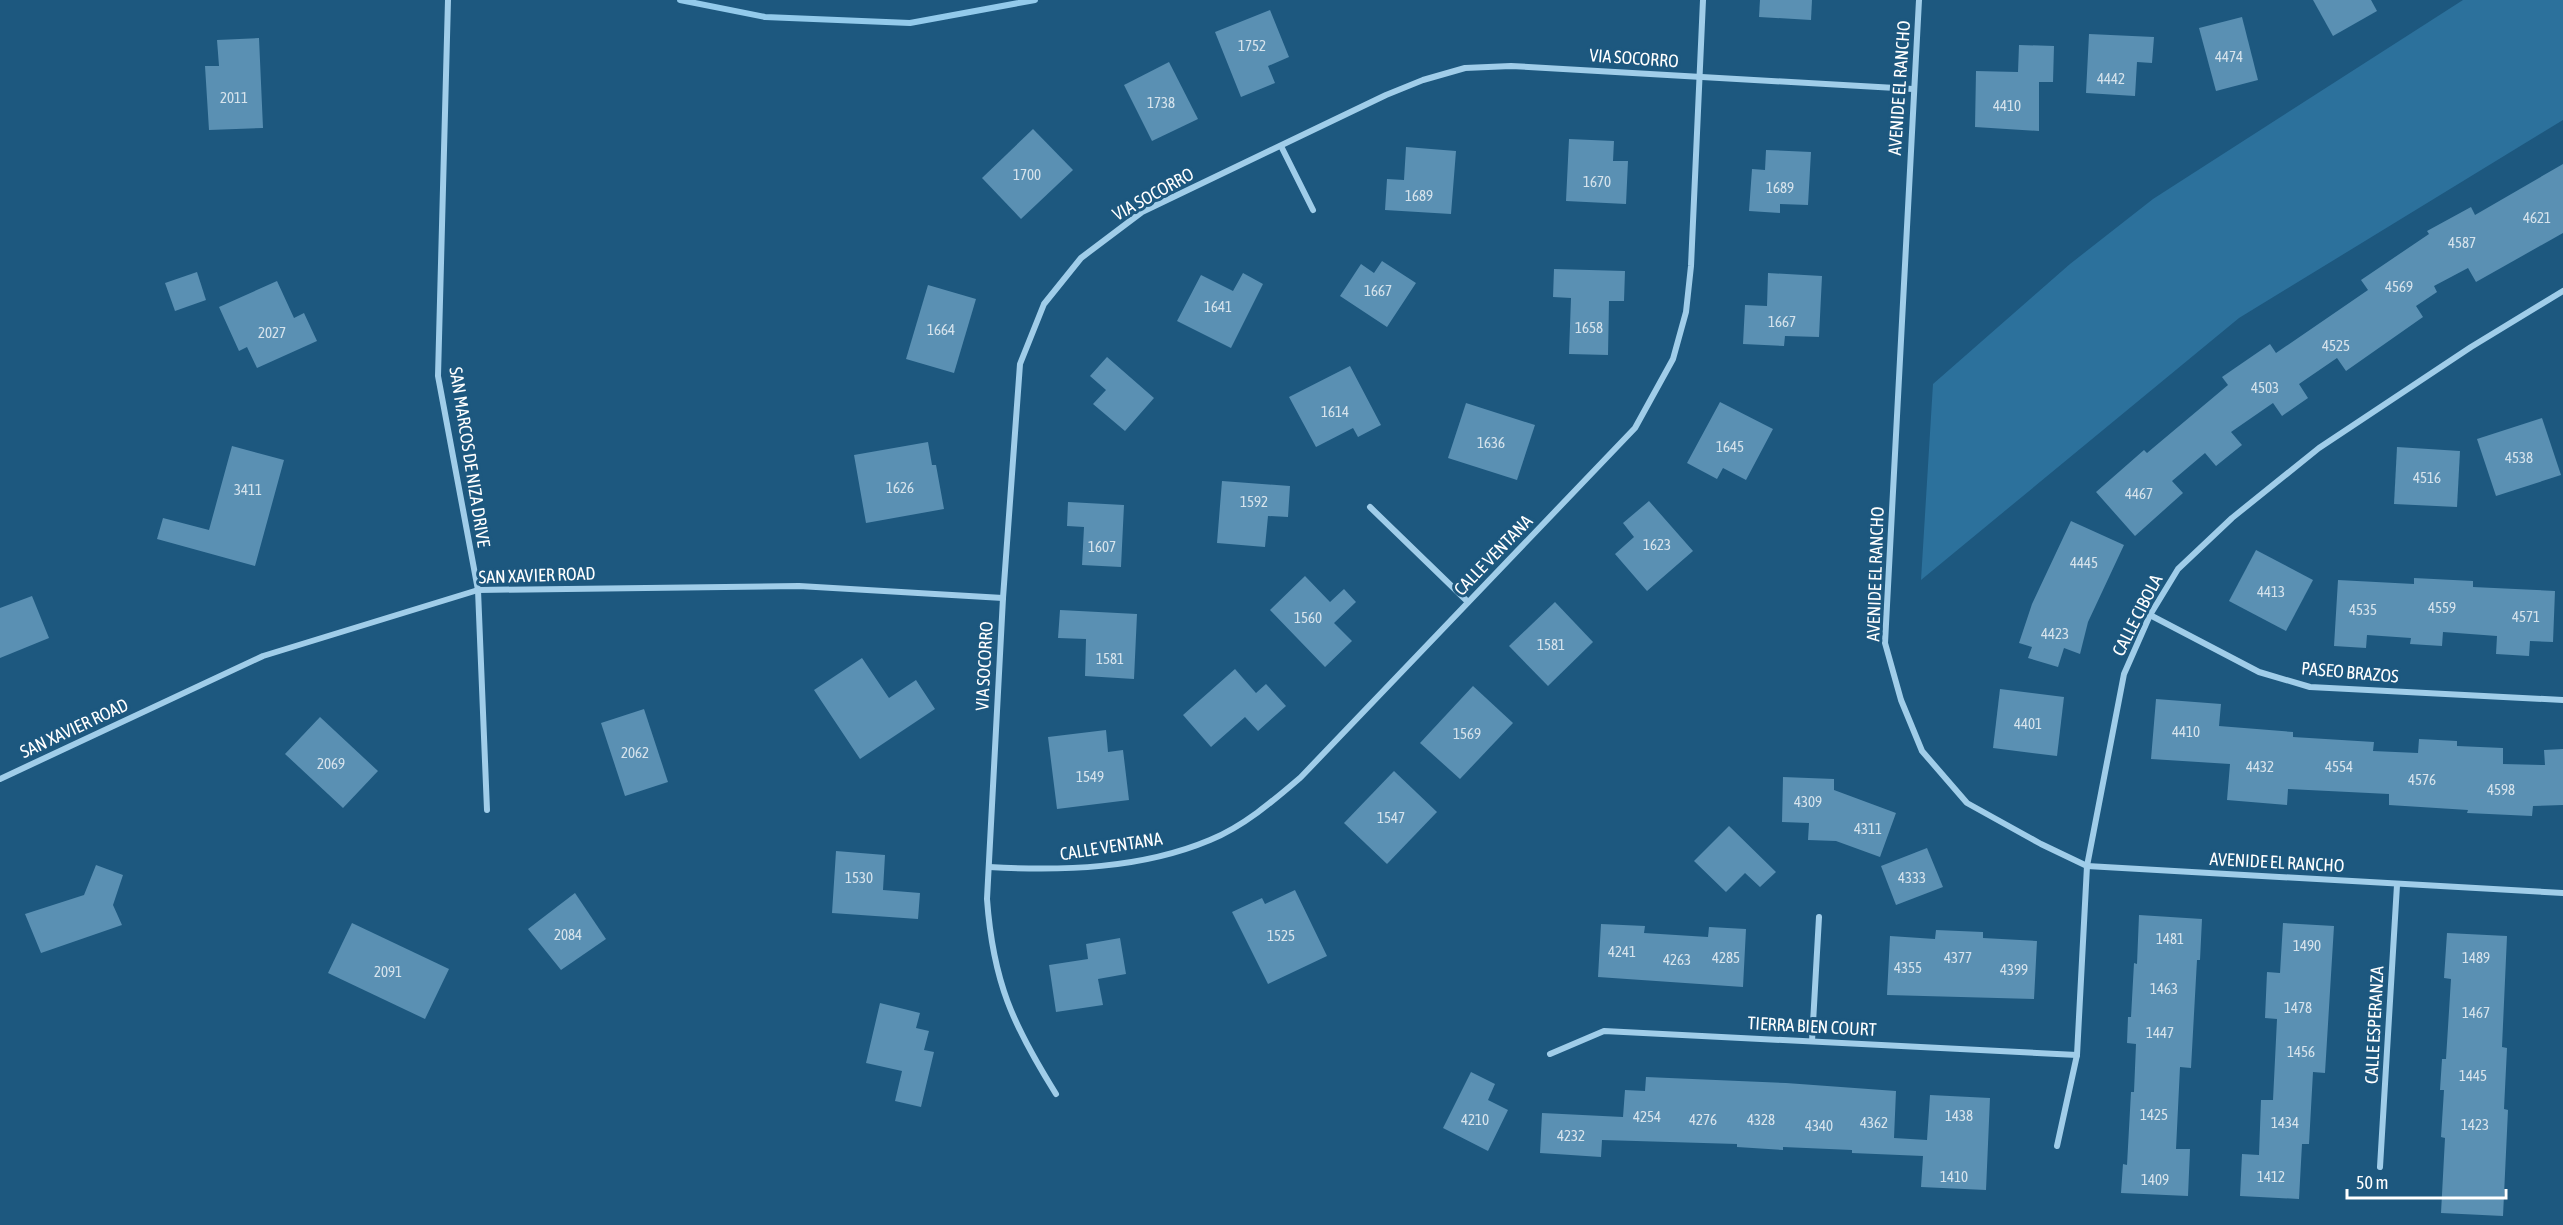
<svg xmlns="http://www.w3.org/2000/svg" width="2563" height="1225" font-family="'Asap Condensed',sans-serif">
	<rect width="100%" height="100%" fill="#1d587f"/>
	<path fill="#2c719c" d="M2463,0H2563V120L2239,318L1921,580L1933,384L2070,264L2153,199Z"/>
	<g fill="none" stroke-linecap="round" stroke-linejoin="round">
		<path stroke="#93caeb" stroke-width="6" d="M680,0L765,17L910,23L1035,0"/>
	</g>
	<g fill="#5a90b3">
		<path d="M1760,0H1812L1811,20L1759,17Z"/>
		<path d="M2313,0H2371L2377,11L2333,36Z"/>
		<path d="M1270,10L1289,57L1268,66L1275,83L1241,97L1215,32Z"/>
		<path d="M2242,17L2258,80L2216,91L2199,28Z"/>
		<path d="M2089,34L2154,37L2152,63L2137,62L2135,96L2086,93Z"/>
		<path d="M259,38L263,128L209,130L205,66H219L217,40Z"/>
		<path d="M2019,45L2054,46L2053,82H2039V131L1975,127L1976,71L2018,72Z"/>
		<path d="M1169,62L1198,119L1152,141L1124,85Z"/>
		<path d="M1033,129L1073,170L1021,219L982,178Z"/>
		<path d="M1569,139L1614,141L1613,161H1628L1626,204L1566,201Z"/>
		<path d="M1406,147L1456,151L1451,214L1385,210L1387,179L1404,180Z"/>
		<path d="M1766,150L1811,152L1808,205L1780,204V213L1749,211L1752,169L1765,170Z"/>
		<path d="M2563,164V233L2476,282L2468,268L2434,286L2437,292L2416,306L2423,317L2346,371L2337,358L2299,384L2308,398L2282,416L2273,403L2231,432L2242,445L2216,466L2205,453L2172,481L2183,493L2135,536L2096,492L2144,450L2147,453L2228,385L2222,377L2270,344L2276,353L2368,290L2361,280L2429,234L2427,231L2471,207L2475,215Z"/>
		<path d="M1382,261L1416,283L1387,327L1340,296L1361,264L1374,273Z"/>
		<path d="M1554,269L1625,271L1624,301H1609L1608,355L1569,354L1571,298L1553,297Z"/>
		<path d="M197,272L206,300L175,311L165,283Z"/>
		<path d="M1243,273L1263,284L1231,348L1177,321L1201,275L1233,291Z"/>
		<path d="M1768,273L1822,276L1819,337L1785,336L1784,346L1743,344L1745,305L1767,306Z"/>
		<path d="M277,281L294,318L304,313L317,341L257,368L247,347L239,351L219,307Z"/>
		<path d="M928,285L976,299L954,373L906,359Z"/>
		<path d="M1107,357L1154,398L1125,431L1093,404L1106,390L1090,376Z"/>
		<path d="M1350,366L1381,425L1358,437L1353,428L1316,447L1289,397Z"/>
		<path d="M1720,402L1773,429L1746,480L1723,468L1717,479L1687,463Z"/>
		<path d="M1466,403L1535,425L1517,480L1448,458Z"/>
		<path d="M2542,418L2561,475L2496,496L2477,439Z"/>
		<path d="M928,442L932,465H936L944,509L866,523L854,455Z"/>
		<path d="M232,446L284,460L255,566L157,539L163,518L209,530Z"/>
		<path d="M2397,447L2460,451L2457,507L2394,504Z"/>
		<path d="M1222,481L1290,486L1288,517L1268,516L1265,547L1217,543Z"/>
		<path d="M1649,501L1693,551L1647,591L1615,554L1634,537L1623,523Z"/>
		<path d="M1068,502L1124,505L1121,567L1082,565L1084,527L1067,526Z"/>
		<path d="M2071,521L2124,545L2088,622L2080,654L2064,648L2058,667L2028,658L2032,647L2019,643L2032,604Z"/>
		<path d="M2256,550L2313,580L2286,631L2229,601Z"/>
		<path d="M1305,576L1330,602L1344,589L1356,602L1334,623L1352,641L1325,667L1270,610Z"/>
		<path d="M2414,578L2473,581V587L2555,591L2553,642L2530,641L2529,656L2496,654L2497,636L2443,632L2442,646L2410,644L2411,638L2367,635L2366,648L2334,646L2338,580L2414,584Z"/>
		<path d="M32,596L49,638L0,658V608Z"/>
		<path d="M1555,602L1593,642L1548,686L1509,646Z"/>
		<path d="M1060,610L1137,614L1134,679L1085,676L1086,639L1058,638Z"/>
		<path d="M862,658L889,698L916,680L935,709L860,759L814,690Z"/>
		<path d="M1235,669L1256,693L1266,684L1286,706L1258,731L1245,717L1211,747L1183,715Z"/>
		<path d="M1473,686L1513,723L1460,779L1420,743Z"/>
		<path d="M2000,689L2064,697L2057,756L1993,748Z"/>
		<path d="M2156,699L2221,704L2219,726L2293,732V737L2374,742L2373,751L2418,753L2419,739L2457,741V746L2503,748V764L2545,765L2544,750L2563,749V805L2533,806L2532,816L2467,813L2468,810L2389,805V794L2288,789L2287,805L2227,800L2230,764L2151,759Z"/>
		<path d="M644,709L668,782L625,796L601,723Z"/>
		<path d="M320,717L378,771L343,808L285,754Z"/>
		<path d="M1106,730L1108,752L1123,750L1129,800L1057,809L1048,737Z"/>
		<path d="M1394,771L1437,812L1387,864L1344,823Z"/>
		<path d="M1783,777L1834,779V790L1896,813L1880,857L1836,841L1808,840L1809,823L1782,822Z"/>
		<path d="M1729,826L1776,872L1760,887L1745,873L1726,892L1694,861Z"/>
		<path d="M1927,848L1943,887L1896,905L1881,866Z"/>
		<path d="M836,851L885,855L883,890L920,893L918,919L832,913Z"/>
		<path d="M96,865L123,875L113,905L122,925L41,953L25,914L84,895Z"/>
		<path d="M1295,890L1327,956L1268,984L1232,912L1262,898L1265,904Z"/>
		<path d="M575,893L606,939L561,970L528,929Z"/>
		<path d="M2139,915L2202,919L2200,960H2197L2191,1068L2180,1067L2176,1149H2190L2188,1196L2121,1193L2123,1164L2127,1165L2131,1092H2134L2136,1044L2127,1043L2128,1017H2131L2134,963L2137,964Z"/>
		<path d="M352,923L449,969L425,1019L328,973Z"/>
		<path d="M2283,923L2334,926L2325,1073L2313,1072L2309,1144H2302L2299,1199L2240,1196L2242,1154L2259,1155L2261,1100H2273L2277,1019L2265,1018L2267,972L2280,973Z"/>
		<path d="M1601,924L1645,926L1644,933L1708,937L1709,927L1746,929L1743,987L1598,977Z"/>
		<path d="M1936,930L1983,932V938L2037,941L2034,999L1887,995L1890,936L1935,939Z"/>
		<path d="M2447,933L2507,936L2502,1047L2507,1048L2504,1109L2508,1110L2503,1216L2441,1213L2445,1138L2441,1137L2444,1090H2440L2442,1059H2446L2451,979L2444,978Z"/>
		<path d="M1120,938L1126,974L1098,979L1103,1005L1056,1012L1049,965L1088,959L1086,944Z"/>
		<path d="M880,1003L920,1013L916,1028L929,1031L924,1050L934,1052L921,1107L895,1101L902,1071L866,1063Z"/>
		<path d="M1471,1072L1495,1084L1488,1100L1508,1110L1488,1151L1443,1128Z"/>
		<path d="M1646,1077L1786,1083L1896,1091L1894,1138L1927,1140L1930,1095L1990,1098L1986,1190L1921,1187L1923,1156L1852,1153V1150L1783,1147V1150L1737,1147V1144L1602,1140L1601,1157L1540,1153L1542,1113L1623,1117L1625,1090L1645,1091Z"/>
	</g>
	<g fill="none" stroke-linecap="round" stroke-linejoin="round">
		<g stroke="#a0cde9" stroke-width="6">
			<path d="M448,0L438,376L478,590L487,810"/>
			<path d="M1919,0L1885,643L1901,700L1922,751L1967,803L2041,844L2087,866L2563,893"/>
			<path d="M1281,146L1313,210"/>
			<path d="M1370,507L1468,602"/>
			<path d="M2150,615L2259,672L2310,687L2563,700"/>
			<path d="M0,779L263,656L478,590L799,586L1003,598"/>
			<path d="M989,867C1063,871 1141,869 1210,840C1244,826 1273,801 1301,777L1635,428L1673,359L1686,312L1691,266L1703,0"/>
			<path d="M1812,1041L1819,917"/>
			<path d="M1550,1054L1604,1031L2077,1055"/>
			<path d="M1056,1094C1013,1025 993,982 987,899L1003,598L1020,364L1044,304L1081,258L1142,212L1386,95L1423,80L1465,68L1511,66L1913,89"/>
			<path d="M2057,1146L2077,1055L2087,866L2124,674L2150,615L2178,569L2232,518L2319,448L2471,347L2563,291"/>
			<path d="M2380,1167L2397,885"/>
		</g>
	</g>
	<g text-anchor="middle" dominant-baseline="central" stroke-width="6" stroke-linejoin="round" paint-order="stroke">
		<g font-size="15" fill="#d6e3ec">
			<text x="1252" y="45">1752</text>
			<text x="2229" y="56">4474</text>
			<text x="2111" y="78">4442</text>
			<text x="234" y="97">2011</text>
			<text x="1161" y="102">1738</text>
			<text x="2007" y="105">4410</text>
			<text x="1027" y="174">1700</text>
			<text x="1597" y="181">1670</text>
			<text x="1780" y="187">1689</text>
			<text x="1419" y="195">1689</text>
			<text x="2537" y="217">4621</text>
			<text x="2462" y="242">4587</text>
			<text x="2399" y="286">4569</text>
			<text x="1378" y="290">1667</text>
			<text x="1218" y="306">1641</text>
			<text x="1782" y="321">1667</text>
			<text x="1589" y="327">1658</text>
			<text x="941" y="329">1664</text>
			<text x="272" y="332">2027</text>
			<text x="2336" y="345">4525</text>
			<text x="2265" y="387">4503</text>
			<text x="1335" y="411">1614</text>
			<text x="1491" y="442">1636</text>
			<text x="1730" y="446">1645</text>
			<text x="2519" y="457">4538</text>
			<text x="2427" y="477">4516</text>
			<text x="900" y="487">1626</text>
			<text x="248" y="489">3411</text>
			<text x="2139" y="493">4467</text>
			<text x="1254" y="501">1592</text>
			<text x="1657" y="544">1623</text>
			<text x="1102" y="546">1607</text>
			<text x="2084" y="562">4445</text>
			<text x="2271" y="591">4413</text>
			<text x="2442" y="607">4559</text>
			<text x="2363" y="609">4535</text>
			<text x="2526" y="616">4571</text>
			<text x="1308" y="617">1560</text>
			<text x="2055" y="633">4423</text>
			<text x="1551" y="644">1581</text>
			<text x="1110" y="658">1581</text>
			<text x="2028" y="723">4401</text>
			<text x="2186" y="731">4410</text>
			<text x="1467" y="733">1569</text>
			<text x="635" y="752">2062</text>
			<text x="331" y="763">2069</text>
			<text x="2260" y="766">4432</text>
			<text x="2339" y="766">4554</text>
			<text x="1090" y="776">1549</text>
			<text x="2422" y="779">4576</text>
			<text x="2501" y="789">4598</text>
			<text x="1808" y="801">4309</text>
			<text x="1391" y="817">1547</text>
			<text x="1868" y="828">4311</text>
			<text x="859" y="877">1530</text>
			<text x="1912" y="877">4333</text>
			<text x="568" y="934">2084</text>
			<text x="1281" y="935">1525</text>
			<text x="2170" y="938">1481</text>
			<text x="2307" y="945">1490</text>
			<text x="1622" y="951">4241</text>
			<text x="1726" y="957">4285</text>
			<text x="1958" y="957">4377</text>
			<text x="2476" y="957">1489</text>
			<text x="1677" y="959">4263</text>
			<text x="1908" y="967">4355</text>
			<text x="2014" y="969">4399</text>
			<text x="388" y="971">2091</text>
			<text x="2164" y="988">1463</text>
			<text x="2298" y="1007">1478</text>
			<text x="2476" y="1012">1467</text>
			<text x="2160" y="1032">1447</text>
			<text x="2301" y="1051">1456</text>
			<text x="2473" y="1075">1445</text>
			<text x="2154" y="1114">1425</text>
			<text x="1959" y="1115">1438</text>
			<text x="1647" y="1116">4254</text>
			<text x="1475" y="1119">4210</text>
			<text x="1703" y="1119">4276</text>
			<text x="1761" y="1119">4328</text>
			<text x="1874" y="1122">4362</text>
			<text x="2285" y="1122">1434</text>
			<text x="2475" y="1124">1423</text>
			<text x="1819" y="1125">4340</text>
			<text x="1571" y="1135">4232</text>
			<text x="1954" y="1176">1410</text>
			<text x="2271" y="1176">1412</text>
			<text x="2155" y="1179">1409</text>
		</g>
		<g font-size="18" fill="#fff" stroke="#1d587f">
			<text transform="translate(1634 58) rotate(4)">VIA SOCORRO</text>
			<text transform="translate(1899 88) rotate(-86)">AVENIDE EL RANCHO</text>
			<text transform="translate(1153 194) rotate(-29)">VIA SOCORRO</text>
			<text transform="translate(470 457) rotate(81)">SAN MARCOS DE NIZA DRIVE</text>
			<text transform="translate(1493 555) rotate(-46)">CALLE VENTANA</text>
			<text transform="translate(1875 574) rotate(-88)">AVENIDE EL RANCHO</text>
			<text transform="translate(537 575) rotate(-2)">SAN XAVIER ROAD</text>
			<text transform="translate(2137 615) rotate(-63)">CALLE CIBOLA</text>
			<text transform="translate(984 666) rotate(-87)">VIA SOCORRO</text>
			<text transform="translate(2350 672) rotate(5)">PASEO BRAZOS</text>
			<text transform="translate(74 728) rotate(-25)">SAN XAVIER ROAD</text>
			<text transform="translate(1111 846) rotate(-9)">CALLE VENTANA</text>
			<text transform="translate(2277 862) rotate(3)">AVENIDE EL RANCHO</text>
			<text transform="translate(2374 1025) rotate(-87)">CALLE ESPERANZA</text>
			<text transform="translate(1812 1026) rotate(3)">TIERRA BIEN COURT</text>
		</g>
	</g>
	<path d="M2347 1189v9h159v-9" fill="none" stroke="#ffffff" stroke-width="3"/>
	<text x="2356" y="1189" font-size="18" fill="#ffffff" stroke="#1d587f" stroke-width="4.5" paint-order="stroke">50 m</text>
</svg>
